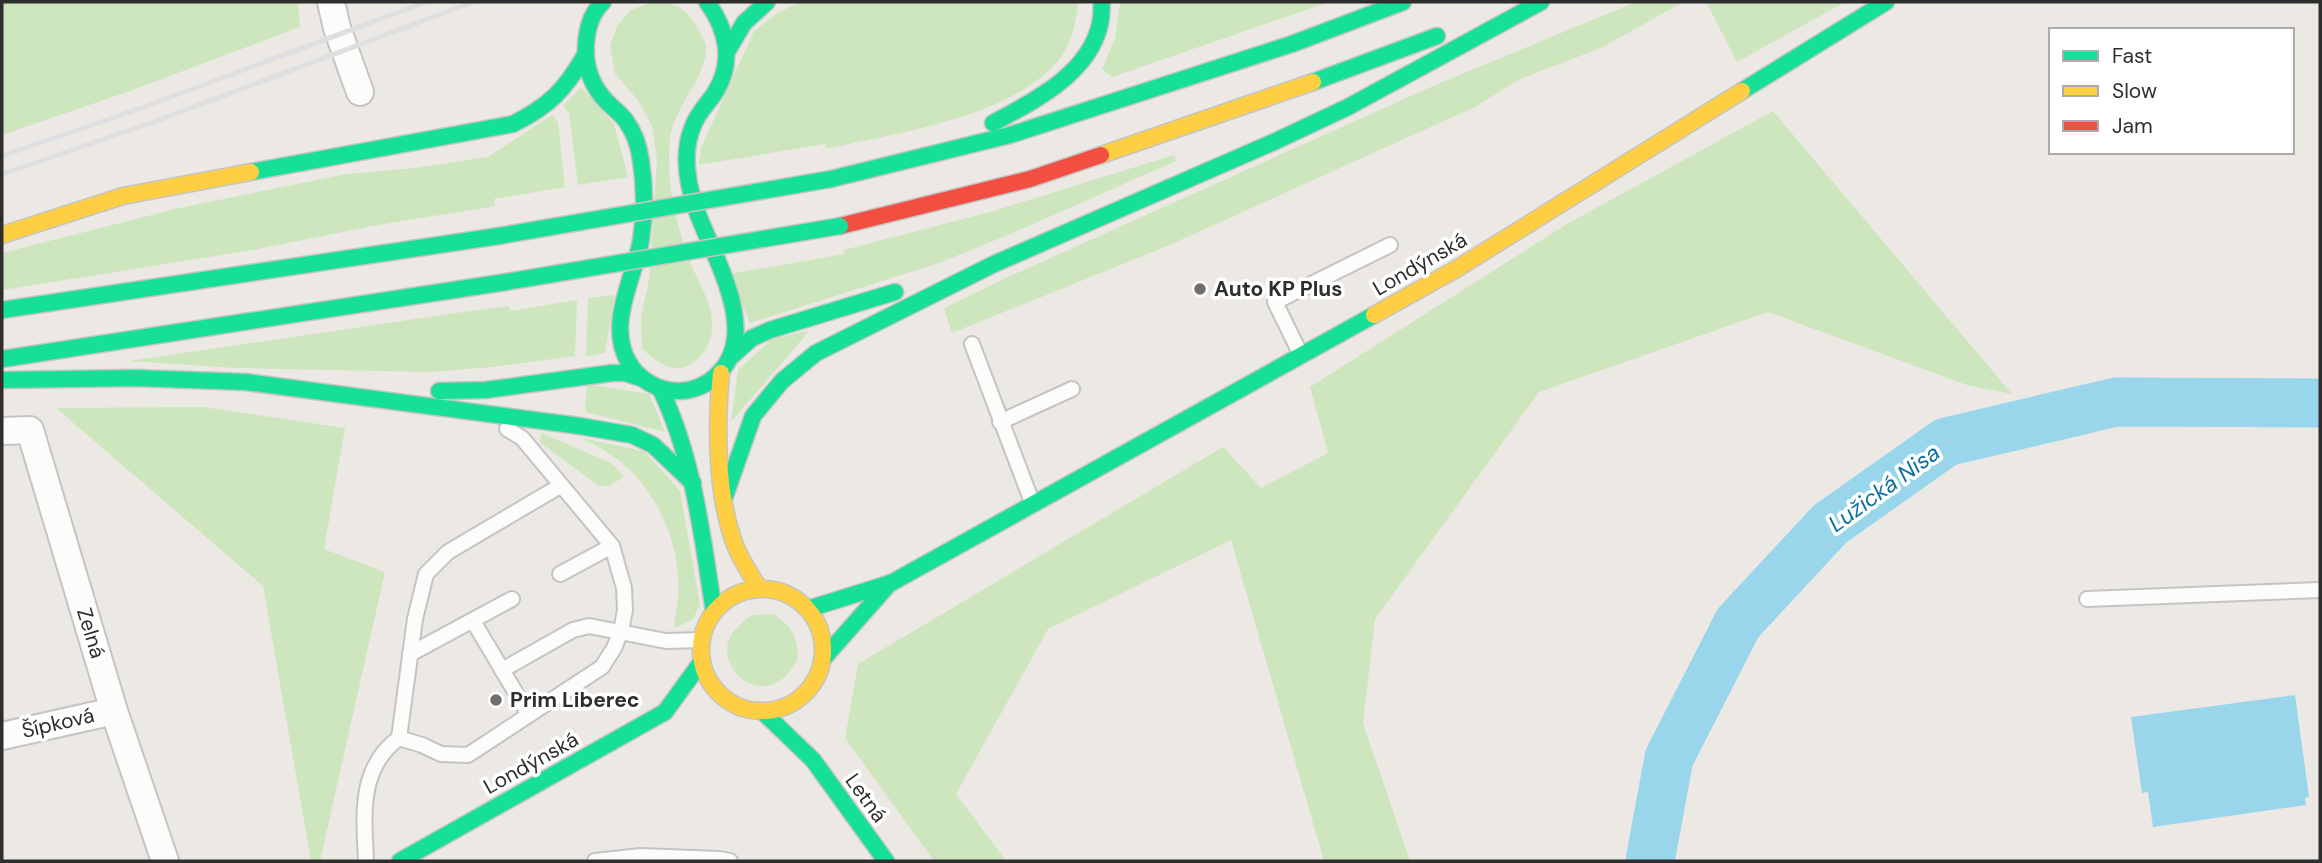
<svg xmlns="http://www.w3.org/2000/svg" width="2322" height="863" font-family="'DM Sans',sans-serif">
	<rect width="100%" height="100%" fill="#ece8e4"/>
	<g fill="#cee6be">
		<path d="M2,2H298L300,27L127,92L2,135Z"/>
		<path d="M653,2C676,2 688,10 699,30C701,35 705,40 706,45C709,75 673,107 670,139C665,182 677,230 693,269C702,289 714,307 712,330C711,346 697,366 680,368C665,369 652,357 642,349L641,318L649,279L657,161L652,126L637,99L615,74L610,46L617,26L631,10Z"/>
		<path d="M799,2H1078C1076,23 1072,45 1057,62C1008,118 898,132 827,149L825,144L699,165L701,148L754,31L776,14Z"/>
		<path d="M1120,2H1329L1112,77L1102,69L1115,39Z"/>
		<path d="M1636,2H1683L1603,47L1518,80L1475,107L1165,247L952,333L944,308L1008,277L1440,83Z"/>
		<path d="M1706,2H1845L1737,62Z"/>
		<path d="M581,87L614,124L628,177L578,185L569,113L563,106Z"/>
		<path d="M1773,111L2012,394L1967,385L1768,312L1539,392L1375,619L1363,723L1410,861H1324L1231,540L1048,629L956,794L1006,861H934L845,738L858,664L1223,447L1261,488L1328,453L1310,387L1567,224Z"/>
		<path d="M552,115L558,122L565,187L494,199L495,206L372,226L253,250L2,290V253L179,208L347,174L415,168L488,157Z"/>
		<path d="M1174,155L1176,161L1008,235L939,263L750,323L730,274L844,254V250L990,212Z"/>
		<path d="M615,295L605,353L586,357L588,298Z"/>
		<path d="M577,300L575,356L492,367L431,372L235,368L129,361L463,312L509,306L511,311Z"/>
		<path d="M810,330L731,422L738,370L772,339Z"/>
		<path d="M587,384L649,394L665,432L585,412Z"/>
		<path d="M203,407L345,428L324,549L385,572L320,861H311L263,586L56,408Z"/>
		<path d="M542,433L611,463L624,476L610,486H599L539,442Z"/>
		<path d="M581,438L644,451L680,491L700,605L693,619L674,628C675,617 678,606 678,596C682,545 656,486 614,457C604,449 592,444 581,438Z"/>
		<path d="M773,614C793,627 797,635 798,659C793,666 788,675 781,680C749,704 706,654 739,626C742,623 747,617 751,616C757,614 767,615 773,614Z"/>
	</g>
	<path fill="#99d6ec" d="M2295,695L2309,797L2305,798L2306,805L2153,827L2148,792L2142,793L2131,717Z"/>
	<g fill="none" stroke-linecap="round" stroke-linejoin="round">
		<path stroke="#99d6ec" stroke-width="49" d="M1650,861L1669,758L1738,623L1830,524L1946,442L2116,402L2320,403"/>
		<defs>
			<g id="lane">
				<path d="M972,344L1032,502"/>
				<path d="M1300,353L1275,302L1390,245"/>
				<path d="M1000,422L1072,389"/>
				<path d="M560,574L612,546"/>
				<path d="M2087,599L2320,590"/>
				<path d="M473,621L529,715"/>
				<path d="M410,654L512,599"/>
				<path d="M502,670L573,630L589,626L666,641L702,640"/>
				<path d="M399,738L415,619L426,574L448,552L560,486"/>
				<path d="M366,861C364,816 358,768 399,738L422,745L441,754L468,755L602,667L614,648L621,631L625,610L624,588L612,546L522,438L507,429"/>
				<path d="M595,861L641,856L719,859L730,861"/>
			</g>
			<g id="street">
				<path d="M331,2L337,28L360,92"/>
				<path d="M2,431L30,430L114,711L165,861"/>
				<path d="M2,736L114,711"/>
			</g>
			<g id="fast">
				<path d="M603,2C593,11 589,22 587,35C583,60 589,84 608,103C614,109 621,114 626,121C635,133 639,147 641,161C645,187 645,214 641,240C634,279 606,325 629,363C638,379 658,391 677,391C694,391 709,384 720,372C760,329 712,255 696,209C687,183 682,152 693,126C698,112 709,103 716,91C734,61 727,29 707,2"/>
				<path d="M728,50L744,23L767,2"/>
				<path d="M1313,82L1437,36"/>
				<path d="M1742,91L1886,2"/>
				<path d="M993,123C1034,101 1089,74 1100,24C1102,17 1101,9 1102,2"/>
				<path d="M251,172L513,124C549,106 565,90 585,55"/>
				<path d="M831,179L1010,135L1292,44L1403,2"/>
				<path d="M2,310L499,236"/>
				<path d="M733,355L752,338L770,330L895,292"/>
				<path d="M2,359L506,282"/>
				<path d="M2,380L135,378L246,382L580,426L632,435L653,445L693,483"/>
				<path d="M660,388C694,459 702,535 714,612"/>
				<path d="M439,391L486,390L612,373H625L641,378"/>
				<path d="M725,496L753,416L782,381L816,353L994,264L1276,141L1348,107L1541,2"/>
				<path d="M808,609L891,583L1374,315"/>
				<path d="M822,660L890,583"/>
				<path d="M762,711L813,760L886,861"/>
				<path d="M400,861L665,712L702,661"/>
			</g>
			<g id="slow">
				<path d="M1101,155L1313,82"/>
				<path d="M2,235L123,196L251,172"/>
				<path d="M1374,315L1458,268L1742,91"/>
				<path d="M721,373C716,426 716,495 735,545C741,560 750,574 759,588"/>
				<circle cx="762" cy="650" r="61"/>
			</g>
			<path id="jam" d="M840,226L1030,179L1101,155"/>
		</defs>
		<use href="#lane" stroke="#c5c4c5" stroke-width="18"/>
		<use href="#street" stroke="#c5c4c5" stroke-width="30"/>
		<use href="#fast" stroke="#c5c4c5" stroke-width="19"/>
		<use href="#slow" stroke="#c5c4c5" stroke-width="19"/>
		<use href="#jam" stroke="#c5c4c5" stroke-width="19"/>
		<use href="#lane" stroke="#fcfcfb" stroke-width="14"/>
		<use href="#street" stroke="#fcfcfb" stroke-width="26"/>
		<use href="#fast" stroke="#16e098" stroke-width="16"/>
		<use href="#slow" stroke="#ffcf43" stroke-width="16"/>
		<use href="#jam" stroke="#f24e42" stroke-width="16"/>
		<g stroke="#dfdfe1" stroke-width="5">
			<path d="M2,156L144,107L426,2"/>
			<path d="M2,174L148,124L473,2"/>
		</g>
		<defs>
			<g id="fast-bridge">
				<path d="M499,236L831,179"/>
				<path d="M506,282L840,226"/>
			</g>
		</defs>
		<use href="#fast-bridge" stroke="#c6c5c4" stroke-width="19" stroke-linecap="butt"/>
		<use href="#fast-bridge" stroke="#16e098" stroke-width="16"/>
	</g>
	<g fill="#706f6e" stroke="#fff" stroke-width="2.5">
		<circle cx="1200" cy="289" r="7"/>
		<circle cx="496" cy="700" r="7"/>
	</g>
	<g text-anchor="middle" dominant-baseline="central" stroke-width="7" stroke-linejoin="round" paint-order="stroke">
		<g font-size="21" fill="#2e2e2e" stroke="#fff">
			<text transform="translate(1420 264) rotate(-30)">Londýnská</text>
			<text transform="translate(91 633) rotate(73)">Zelná</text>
			<text transform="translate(58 723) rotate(-13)">Šípková</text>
			<text transform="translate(531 763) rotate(-29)">Londýnská</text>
			<text transform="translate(866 798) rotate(54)">Letná</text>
		</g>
		<g font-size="21" font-weight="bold" fill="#2e2e2e" stroke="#fff" text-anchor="start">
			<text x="1214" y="289">Auto KP Plus</text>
			<text x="510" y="700">Prim Liberec</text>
		</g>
		<g font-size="23" font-style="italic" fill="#0d6fa3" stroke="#fff">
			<text transform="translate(1884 488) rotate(-36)">Lužická Nisa</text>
		</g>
	</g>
	<rect width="2322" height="863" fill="none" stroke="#2e2e2e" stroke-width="7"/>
	<rect x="2049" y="28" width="245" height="126" fill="#ffffff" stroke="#ababab" stroke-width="2"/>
	<rect x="2063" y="51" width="35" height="10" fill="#16e098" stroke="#ababab" stroke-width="2"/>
	<text x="2112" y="63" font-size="21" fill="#2e2e2e">Fast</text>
	<rect x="2063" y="86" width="35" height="10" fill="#ffcf43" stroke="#ababab" stroke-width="2"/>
	<text x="2112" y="98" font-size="21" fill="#2e2e2e">Slow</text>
	<rect x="2063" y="121" width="35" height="10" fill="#f24e42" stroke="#ababab" stroke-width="2"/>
	<text x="2112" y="133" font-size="21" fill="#2e2e2e">Jam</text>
</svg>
